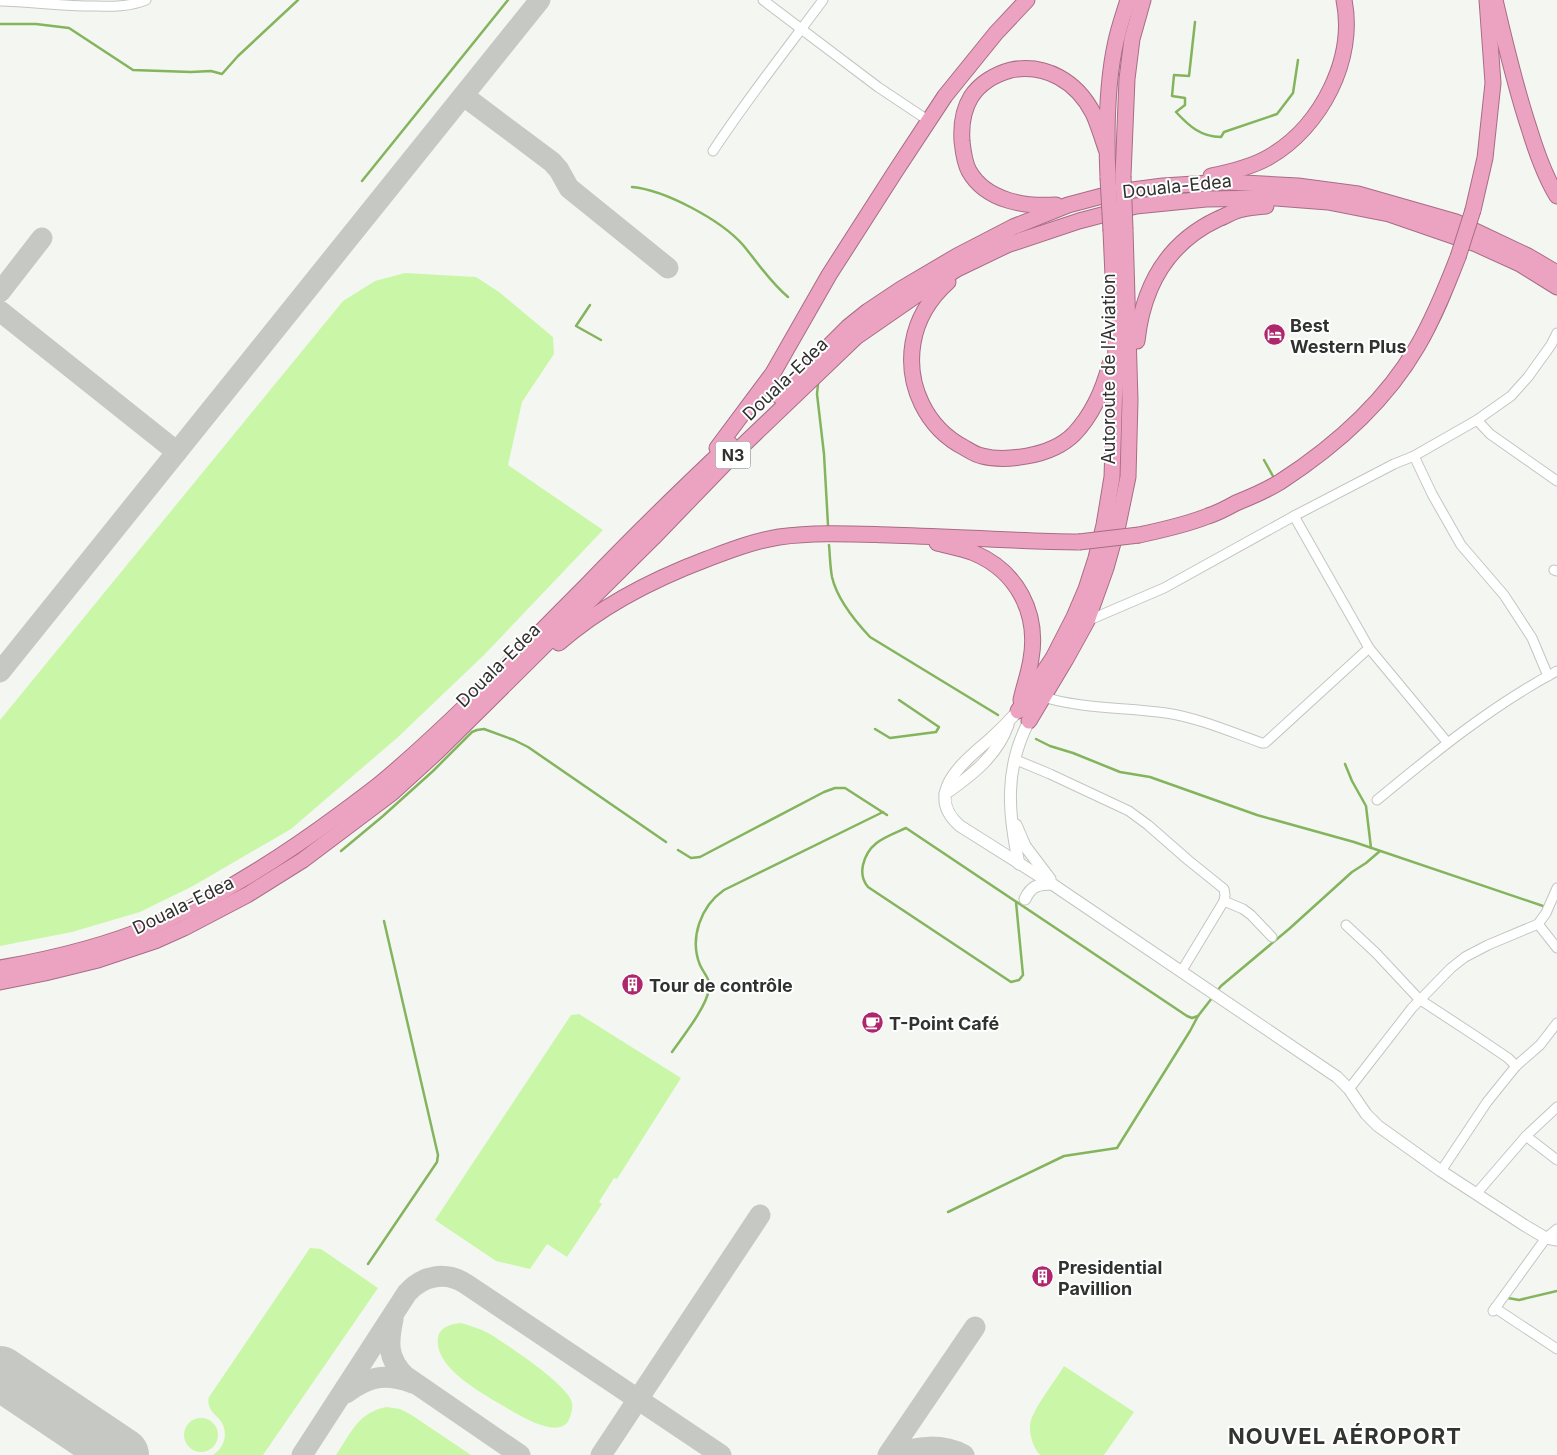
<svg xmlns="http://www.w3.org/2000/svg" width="1557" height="1455" font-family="Inter,sans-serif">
	<rect width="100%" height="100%" fill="#f4f7f1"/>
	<g fill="#c9f7a7">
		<path d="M405,273L476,277L499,292L553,337L554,354L522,402L508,465L603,530L484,655L397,738L291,829L193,886L140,912L72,932L0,946V720L343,301L375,281Z"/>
		<path d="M579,1014L681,1078L617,1179L614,1178L599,1202L602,1204L567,1257L547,1244L530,1269L496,1261L435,1220L571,1015Z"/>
		<path d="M310,1248L321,1249L378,1288L263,1455H213C225,1447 229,1432 220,1420C217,1416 212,1413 210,1408C208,1404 208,1401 209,1397Z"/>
		<path d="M461,1323C471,1326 481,1329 490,1334C509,1346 560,1380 570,1398C574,1404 572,1411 570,1417C562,1444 514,1412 500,1404C479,1391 434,1367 438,1338C440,1326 452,1324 461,1323Z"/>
		<path d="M1064,1366L1134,1412L1104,1455H1040C1034,1449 1029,1435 1030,1425C1031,1411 1056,1380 1064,1366Z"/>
		<path d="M387,1407L400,1409L410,1414L471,1455H336C351,1433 358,1412 387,1407Z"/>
		<circle cx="201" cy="1435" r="17"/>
	</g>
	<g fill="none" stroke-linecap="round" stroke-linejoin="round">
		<g stroke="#84b45d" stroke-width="2.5">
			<path d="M1195,22L1189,76L1174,75L1172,96L1185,98V105L1176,112C1189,126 1201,137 1221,137L1224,132L1277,114L1293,93L1298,60"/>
			<path d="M0,24H36L69,28L133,70L191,72L211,71L222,74L238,56L298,0"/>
			<path d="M362,181L508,0"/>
			<path d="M632,187C665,190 721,220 743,245C758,263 770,282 788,297"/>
			<path d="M590,305L576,326L601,340"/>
			<path d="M818,384L817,394L824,454L828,525"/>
			<path d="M1264,460L1274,478"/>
			<path d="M829,545C830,555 830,567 832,577C837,599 855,621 870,637L998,715"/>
			<path d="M875,729L890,738L936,732L939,727L899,700"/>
			<path d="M1036,739L1050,746L1073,753L1120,772L1150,777L1257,815L1354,842L1546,907"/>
			<path d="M1345,764L1352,781L1366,806L1371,848"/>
			<path d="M678,850L691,858L700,857L824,792L835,788H845L887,815"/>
			<path d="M341,851L383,816L433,771L472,732L477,730L484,729L514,740L528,747L666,842"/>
			<path d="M1016,902L1023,975L1019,980L1011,982L868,887C863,881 861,874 863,865C868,842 886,837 906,828L1187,1016L1192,1018L1198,1016"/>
			<path d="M1217,991L1221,986L1289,929L1352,872L1366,863L1380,851"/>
			<path d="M672,1052C683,1036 706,1008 709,989C711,979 704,974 700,965C689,938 701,906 724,890L883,812"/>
			<path d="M948,1212L1064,1156L1117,1148L1190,1031L1198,1016L1212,998"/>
			<path d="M368,1264L437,1162L438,1155L384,921"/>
			<path d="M1508,1298L1519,1300L1557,1291"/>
		</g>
		<g stroke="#c6c8c3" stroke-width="21">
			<path d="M464,96L552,162L559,170L569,188L668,268"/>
			<path d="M0,292L42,238"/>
			<path d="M0,311L177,452"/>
			<path d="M0,672L540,0"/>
			<path d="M393,1319C388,1343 387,1358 405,1376L520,1455"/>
			<path d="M346,1393C369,1376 385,1373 413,1383"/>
			<path d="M302,1455L407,1293C423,1275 446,1271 466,1284L721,1455"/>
			<path d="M601,1455L760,1215"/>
			<path d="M888,1455L975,1327"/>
			<path d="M896,1455C917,1445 943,1444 964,1455"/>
		</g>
		<path stroke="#c6c8c3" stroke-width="54" d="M0,1373L122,1455"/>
		<defs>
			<g id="minor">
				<path d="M763,0L878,87L929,121"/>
				<path d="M0,1C28,2 56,5 85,6C105,6 127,8 146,0"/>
				<path d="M713,151C747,99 786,50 823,0"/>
				<path d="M1477,420L1490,434L1557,481"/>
				<path d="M1414,456L1432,494L1461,545L1504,595L1519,618L1532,638L1548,676"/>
				<path d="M1294,516L1369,648L1447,742"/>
				<path d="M1554,570L1557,571"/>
				<path d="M1087,621L1164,588L1294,516L1394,464L1414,456L1477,420L1511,396L1528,377L1551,345L1557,333"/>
				<path d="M1040,696C1080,709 1124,707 1166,713C1199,718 1231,732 1262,743H1265L1369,648"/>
				<path d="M1014,759L1050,774L1129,811L1148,825L1188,860L1224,889L1225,895L1224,901L1181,972"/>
				<path d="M1377,800C1434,753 1491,706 1557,671"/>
				<path d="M1224,901L1243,909L1251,915L1272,937"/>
				<path d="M1538,924L1557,948"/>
				<path d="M1346,925L1376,953L1419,999L1480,1039L1508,1058L1516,1066"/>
				<path d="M1349,1089L1412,1008L1451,968L1465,957L1488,945L1538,924L1546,913L1557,888"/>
				<path d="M1526,1136L1557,1160"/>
				<path d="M1441,1171L1487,1102L1516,1066L1540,1045L1557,1023"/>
				<path d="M1476,1194L1526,1136L1557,1107"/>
				<path d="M1495,1308L1557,1349"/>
				<path d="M1493,1311L1546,1238L1557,1229"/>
			</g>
			<g id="tertiary">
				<path d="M1018,711C1009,721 1000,730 990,739C965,761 922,793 960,826L1052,884L1337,1077L1349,1089L1366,1114L1378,1126L1441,1171L1524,1225L1546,1238L1557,1240"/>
				<path d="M945,794C972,775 997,756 1008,725"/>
				<path d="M1016,825L1025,846L1050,879"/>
				<path d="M1019,864C1008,813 1004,769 1029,721"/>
				<path d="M1025,899C1031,886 1038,884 1052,884"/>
			</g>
			<g id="trunk">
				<path d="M1495,0C1505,43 1515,86 1529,128C1536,151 1544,175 1557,196"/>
				<path d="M1123,176L1127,79L1132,39L1143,0"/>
				<path d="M1211,176C1231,172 1252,167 1269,157C1321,127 1356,59 1344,0"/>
				<path d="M1108,178C1106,133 1106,85 1116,41C1119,27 1124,13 1128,0"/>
				<path d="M1056,205C1025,207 986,201 969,171C964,162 963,150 962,141C961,126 963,110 971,97C980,83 996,74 1011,70C1046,63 1077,82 1093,113C1098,124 1102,137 1106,149"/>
				<path d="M1473,210L1485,158L1493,83L1487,0"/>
				<path d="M948,282C929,299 917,319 913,343C906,385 926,428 965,448C970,451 976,455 982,456C997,460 1011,459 1027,456C1044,453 1061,447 1074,434C1093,414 1103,391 1110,364"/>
				<path d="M1137,341C1143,286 1167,243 1218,219C1226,216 1235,210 1243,209C1250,207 1258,207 1266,206"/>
				<path d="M779,396L848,327L868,311L901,289L957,256L1013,227L1068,205L1117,192L1163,186L1226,182L1298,186L1358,194L1456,222L1528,256L1557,273"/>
				<path d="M717,448L773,373L829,275L895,172L945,96L996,33L1027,0"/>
				<path d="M1139,535C1162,530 1186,525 1208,516C1218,513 1227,508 1236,503C1251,497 1267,490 1280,482C1334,447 1385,402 1417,347C1434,318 1446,288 1458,257"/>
				<path d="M937,543C949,546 962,548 974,553C1017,571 1039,613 1031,659C1029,673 1024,686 1021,700"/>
				<path d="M559,643C602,605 654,579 707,559C731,550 754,541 779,537C816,532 853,534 889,535C953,537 1016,541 1079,542"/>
				<path d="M1018,711L1053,658L1074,617L1086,589L1096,558L1104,525L1112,477L1114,412L1116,344L1111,231"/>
				<path d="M1029,721L1066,659L1087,621L1106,568L1118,525L1128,477L1130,400L1125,229"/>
				<path d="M0,968C52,959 106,946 155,925C221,896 282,857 340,814C356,802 372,791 387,778C457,718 521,651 586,586C633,537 681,490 730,444"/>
				<path d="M0,982L45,973L98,960L155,941L184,928L247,895L303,860L392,793L438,751L653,538L737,451L856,337L921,292L957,269L1007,245L1079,221L1136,206L1206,199L1276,198L1328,202L1389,214L1476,244L1520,264L1557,287"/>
			</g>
		</defs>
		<use href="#minor" stroke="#c2c6c0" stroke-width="11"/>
		<use href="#tertiary" stroke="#c2c6c0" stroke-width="13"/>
		<use href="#trunk" stroke="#a86c84" stroke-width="17"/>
		<use href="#minor" stroke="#fff" stroke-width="9"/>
		<use href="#tertiary" stroke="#fff" stroke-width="11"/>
		<use href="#trunk" stroke="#eca3c2" stroke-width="15"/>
		<defs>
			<g id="trunk-bridge">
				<path d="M1123,176L1125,229"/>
				<path d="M1108,178L1111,231"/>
				<path d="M1458,257L1473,210"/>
				<path d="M1079,542L1139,535"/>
			</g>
		</defs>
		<use href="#trunk-bridge" stroke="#a86c84" stroke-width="17" stroke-linecap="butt"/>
		<use href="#trunk-bridge" stroke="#eca3c2" stroke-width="15"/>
	</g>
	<defs>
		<symbol id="hotel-disc" viewBox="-11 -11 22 22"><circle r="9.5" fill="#ae276d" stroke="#fff"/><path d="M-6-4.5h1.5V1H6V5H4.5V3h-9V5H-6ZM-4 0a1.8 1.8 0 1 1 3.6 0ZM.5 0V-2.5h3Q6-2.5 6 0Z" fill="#fff"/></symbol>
		<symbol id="building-disc" viewBox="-11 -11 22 22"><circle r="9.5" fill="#ae276d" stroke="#fff"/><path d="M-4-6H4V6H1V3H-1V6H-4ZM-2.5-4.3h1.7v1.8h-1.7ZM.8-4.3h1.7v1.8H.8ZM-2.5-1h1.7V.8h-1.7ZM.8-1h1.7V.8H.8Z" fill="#fff"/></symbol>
		<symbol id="cafe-disc" viewBox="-11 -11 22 22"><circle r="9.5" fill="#ae276d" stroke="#fff"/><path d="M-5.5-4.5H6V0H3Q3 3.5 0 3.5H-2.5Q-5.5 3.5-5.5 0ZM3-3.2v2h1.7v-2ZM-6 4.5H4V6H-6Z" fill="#fff"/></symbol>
	</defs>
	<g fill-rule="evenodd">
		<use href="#hotel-disc" x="1262" y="322" width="25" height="25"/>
		<use href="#building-disc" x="620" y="972" width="25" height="25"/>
		<use href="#cafe-disc" x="860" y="1010" width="25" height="25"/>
		<use href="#building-disc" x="1030" y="1264" width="25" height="25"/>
	</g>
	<g text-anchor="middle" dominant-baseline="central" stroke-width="4" stroke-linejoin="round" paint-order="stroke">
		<rect fill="#fff" stroke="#6e706d" stroke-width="1" x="715.5" y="441.5" width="35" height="27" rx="4"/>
		<g font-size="16" font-weight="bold" fill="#30322f">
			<text x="733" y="455">N3</text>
		</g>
		<g font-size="18" fill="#30322f" stroke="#fff">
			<text transform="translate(1177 186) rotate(-6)">Douala-Edea</text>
			<text transform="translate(1108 369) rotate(-90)">Autoroute de l'Aviation</text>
			<text transform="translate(785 379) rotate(-44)">Douala-Edea</text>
			<text transform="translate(498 665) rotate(-45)">Douala-Edea</text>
			<text transform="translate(183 905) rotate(-26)">Douala-Edea</text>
		</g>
		<g font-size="18" font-weight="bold" fill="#30322f" stroke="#fff" text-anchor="start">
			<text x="1290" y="325">Best<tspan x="1290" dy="21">Western Plus</tspan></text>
			<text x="649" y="985">Tour de contrôle</text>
			<text x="889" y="1023">T-Point Café</text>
			<text x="1058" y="1267">Presidential<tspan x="1058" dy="21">Pavillion</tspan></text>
		</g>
		<g font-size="22" font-weight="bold" letter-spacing="1" fill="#323430" stroke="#fff">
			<text x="1345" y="1436">NOUVEL AÉROPORT</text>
		</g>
	</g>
</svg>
